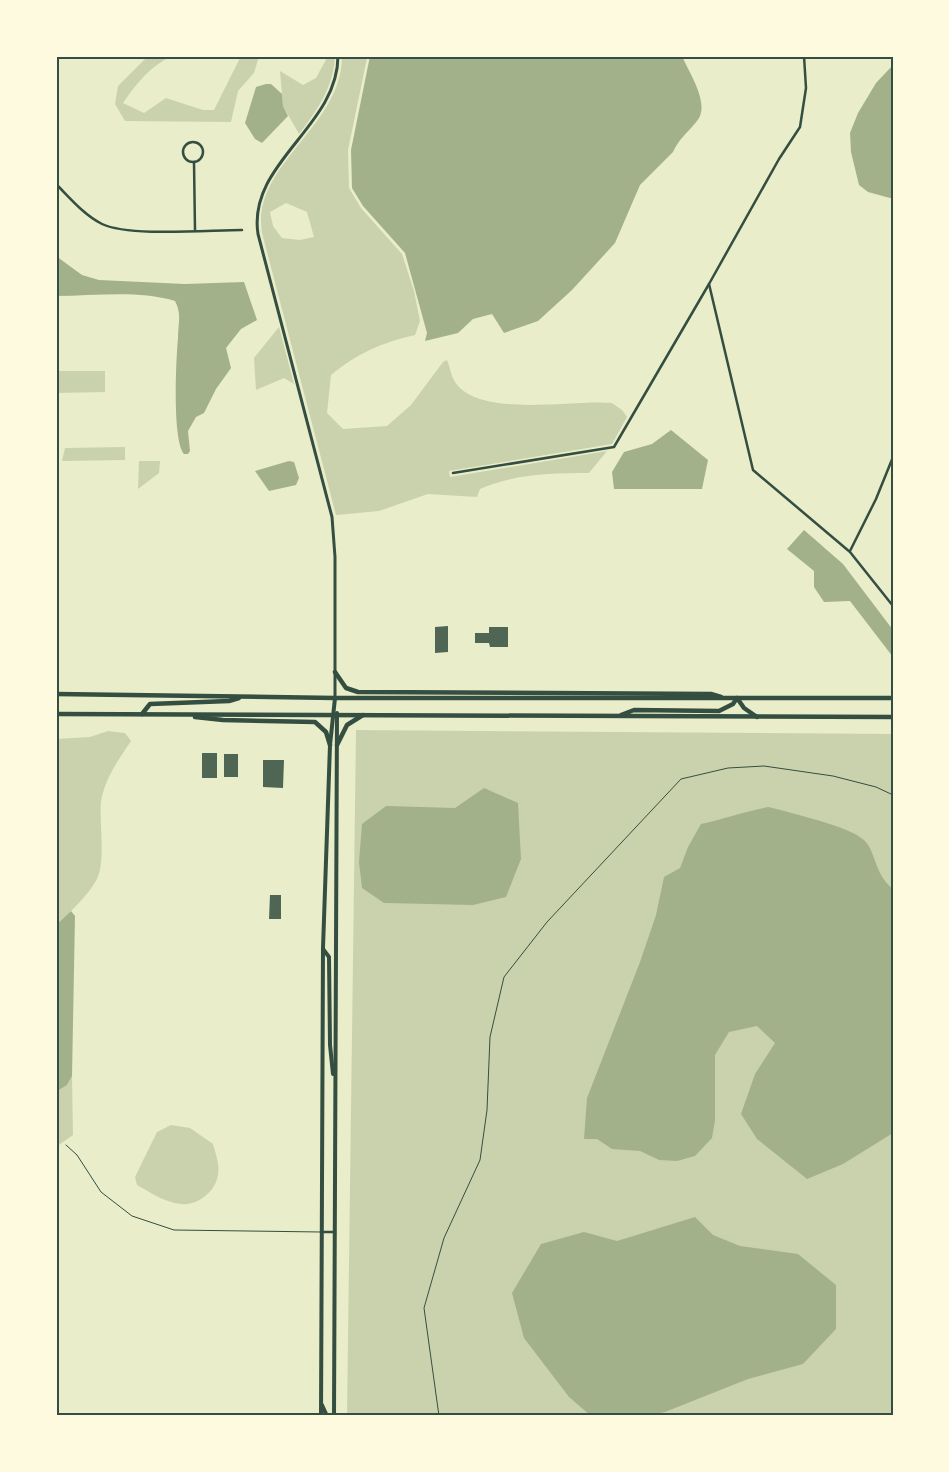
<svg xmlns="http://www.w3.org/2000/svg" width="949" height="1472" font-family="Inter,sans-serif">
	<rect width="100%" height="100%" fill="#e9edc9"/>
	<g fill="#cad2ad" fill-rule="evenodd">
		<path d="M148,56H172C150,66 136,84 123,103L144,113L166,98L203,110H214L241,56H259L254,73L238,91L231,122L125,121L115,104L118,86Z"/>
		<path d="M328,56H335C334,86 317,111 299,134L283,106L280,71L303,85L316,78Z"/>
		<path d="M342,56H367V58L348,150L349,188L361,208L402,254L414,291L420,321L415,335C381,343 358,353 331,375L327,413L343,429L387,426L411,405L443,362L447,360C450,367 451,376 455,382C480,419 573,399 612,403L622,410L627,417L612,444L449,471L450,477L607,451L589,473C553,473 513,474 480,489L477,497L428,494L379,511L336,515L262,233C251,164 342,128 342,56ZM286,203L307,212L314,237L300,240L282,238L273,226L270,212Z"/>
		<path d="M279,327L294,384L284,378L256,390L254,358Z"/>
		<path d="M56,371H105V392L56,393Z"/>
		<path d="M125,447V460L62,461L65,448Z"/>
		<path d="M139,461H160L159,473L138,489Z"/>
		<path d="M356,730L893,734V1416H347Z"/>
		<path d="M108,731L125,733L131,741C119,759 104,780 101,802C99,822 106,860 97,879C88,896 70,912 56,925V739L90,737Z"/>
		<path d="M72,1076L73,1135L56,1147V1092L67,1085Z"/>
		<path d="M171,1125L190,1128L213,1144C216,1155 221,1168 217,1179C213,1194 195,1206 181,1204C164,1202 151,1193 137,1185L135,1177L157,1132Z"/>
	</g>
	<g fill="#a3b18a">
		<path d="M370,56H682C689,73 711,104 697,121C689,131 678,140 673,152L640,185L615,243L572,290L538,321L504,333L492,314L473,319L458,333L425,341L427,333L405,253L363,206L352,188L351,150Z"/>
		<path d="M893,65V198H890L868,192L859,185L851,152L850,133L858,113L876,83Z"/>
		<path d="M266,84H271L282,94L283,106L288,116L262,143L255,139L245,123L256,87Z"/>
		<path d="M56,256L82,275L99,280L185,284L244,282L257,320L241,329L226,348L231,368L216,389L204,413L196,417L188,431L190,451L188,454H184C172,440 176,360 178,338C178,324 182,314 175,301C138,290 95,296 56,296Z"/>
		<path d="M671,430L708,460L702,489H614L612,472L624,452L652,444Z"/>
		<path d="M289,461L294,462L299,478L296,485L269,491L255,471Z"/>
		<path d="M804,530L843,564L893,630V657L850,601L824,602L814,587V571L787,549Z"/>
		<path d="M484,788L518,803L521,859L506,897L473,905L384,903L362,888L359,862L362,824L386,806L455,808Z"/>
		<path d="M769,807C790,813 849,826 864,840C876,851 874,874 893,889V1133L843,1164L807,1179L757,1139L741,1114L755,1074L775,1043L757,1026L729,1032L715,1055V1120L712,1138L695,1156L677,1161L659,1160L640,1151L612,1149L597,1139H584L587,1098L640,962L656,915L664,877L680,868L688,847L701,824C724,819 745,811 769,807Z"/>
		<path d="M71,911L75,916L72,1076L67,1085L56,1092V925Z"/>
		<path d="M695,1217L713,1235L740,1246L798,1254L836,1285V1329L803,1364L748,1379L665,1412L646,1416H591L569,1397L524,1338L512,1293L541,1244L584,1232L617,1241Z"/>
	</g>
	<g fill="#4f6655">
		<path d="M448,626V652L435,653V627Z"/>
		<path d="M489,627H508V647H490L489,643H475V633H489Z"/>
		<rect x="202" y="753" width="15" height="25"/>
		<rect x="224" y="754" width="14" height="23"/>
		<path d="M263,760H284L283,788L263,787Z"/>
		<path d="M270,895H281V919H269Z"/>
	</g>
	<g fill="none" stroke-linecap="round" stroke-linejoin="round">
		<path stroke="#344e41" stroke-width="1" d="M439,1416L424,1308L444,1238L480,1160L487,1110L490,1037L504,977L547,922L681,779L728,768L764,766L833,776L876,787L893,795"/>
		<path stroke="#344e41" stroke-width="1" d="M66,1145L77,1155L101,1192L132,1216L174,1230L321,1232"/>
		<g stroke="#344e41" stroke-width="2.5">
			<path d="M804,56L806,88L800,127L779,159L709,284L753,470L850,552L893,606"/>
			<path d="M56,59L59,56"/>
			<circle cx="193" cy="152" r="10"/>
			<path d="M194,162L195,230"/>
			<path d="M56,184C70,198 84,215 102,224C129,237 209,230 242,230"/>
			<path d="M453,473L614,447L709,284"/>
			<path d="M850,551L876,499L893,457"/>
			<path d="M321,1232H335"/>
		</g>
		<path stroke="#344e41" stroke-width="3" d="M335,698V557L332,517L258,234C247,163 338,127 338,56"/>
		<g stroke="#344e41" stroke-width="4">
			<path d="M323,949L329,957L330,1045L333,1074"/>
			<path d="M322,1405L327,1416"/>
			<path d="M321,1416L323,948L330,745L335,698"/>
			<path d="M334,1416L337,713"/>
		</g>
		<g stroke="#344e41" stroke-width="4.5">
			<path d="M335,672L346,688L358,692L711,694L721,697"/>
			<path d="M56,694L335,698H893"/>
			<path d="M737,698L744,708L757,717"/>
			<path d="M56,714L893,717"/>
			<path d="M142,714L150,704L229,701L239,698"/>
			<path d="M621,715L634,710L719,711L733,704L737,698"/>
			<path d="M195,717L223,720L315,722L326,732L330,745"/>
			<path d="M337,745L347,725L363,715"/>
		</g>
	</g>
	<rect width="949" height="1472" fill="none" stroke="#fefae0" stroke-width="115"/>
	<rect x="58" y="58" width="834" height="1356" fill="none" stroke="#344e41" stroke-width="2"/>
</svg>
